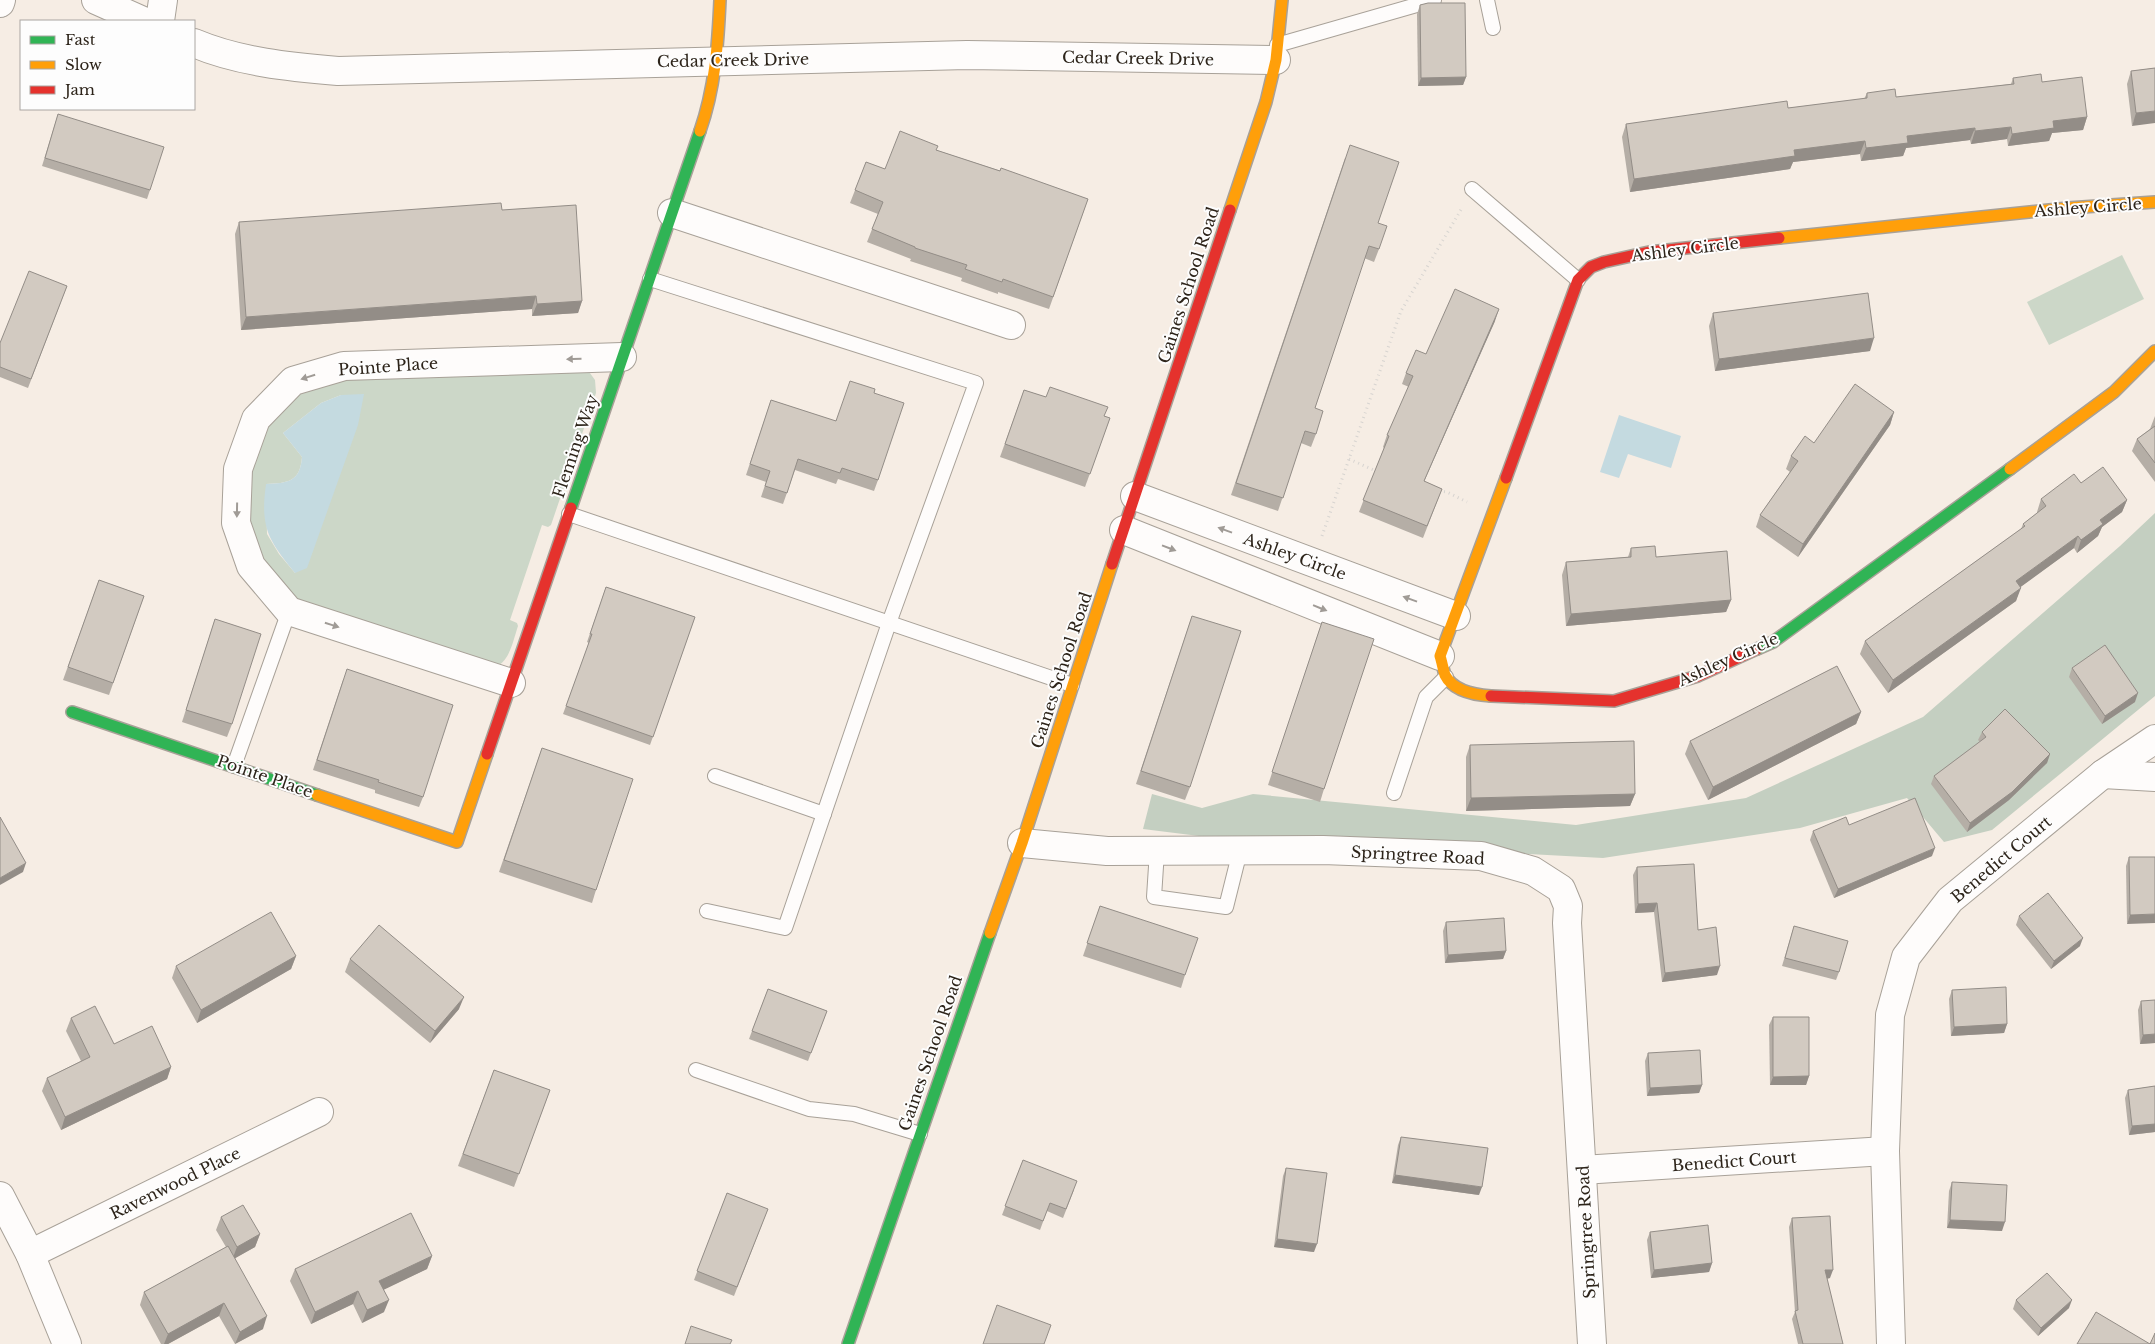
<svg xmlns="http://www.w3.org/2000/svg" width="2155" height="1344" font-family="'Libre Baskerville',serif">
	<rect width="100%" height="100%" fill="#f6ede4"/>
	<g fill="#ccd7c8" fill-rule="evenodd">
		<path d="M2122,255L2144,299L2049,345L2027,302Z"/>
		<path d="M587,369L595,380L596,393L551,525L548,527L542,525L510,620L517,623L518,626C513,641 510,660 496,667L315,610L294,598L261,561L246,527L245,478L266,427L297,396L333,379ZM341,395L295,573L279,554L267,534L266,484C288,483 300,482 302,457L283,433L321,403Z"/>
	</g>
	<path fill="#c4cfc1" d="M2155,513V696L1992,830L1944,842L1907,798L1800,828L1603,858L1207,837L1143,829L1152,794L1202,808L1253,794L1576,825L1746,798L1923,717L2120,546Z"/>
	<g fill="#c4dae0">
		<path d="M364,394L358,425L307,568L295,573C268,540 260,527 266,484C288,483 300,482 302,457L283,433L321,403L341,395Z"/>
		<path d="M1619,415L1681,436L1671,468L1628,454L1619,478L1600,472Z"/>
	</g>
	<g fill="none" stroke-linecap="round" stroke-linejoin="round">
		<defs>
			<g id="lane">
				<path d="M1487,0L1493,28"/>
				<path d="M1277,45L1434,0"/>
				<path d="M1472,189L1578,280"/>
				<path d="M650,279L976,383L889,623L785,928L707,911"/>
				<path d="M569,514L1072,685"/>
				<path d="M234,766L289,611"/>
				<path d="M715,776L824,814"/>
				<path d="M1394,793L1426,697L1446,677"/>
				<path d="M1157,851L1154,897L1226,907L1240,851"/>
				<path d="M696,1070L809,1109L854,1114L920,1134"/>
			</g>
			<g id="street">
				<path d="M96,0L143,21"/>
				<path d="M0,3L1,0"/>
				<path d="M160,21L163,0"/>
				<path d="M194,43C239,62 290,67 338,71L967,55L1276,60"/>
				<path d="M672,213L1011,325"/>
				<path d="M1135,496L1456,616"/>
				<path d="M1124,530L1440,656"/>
				<path d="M511,683L289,611L251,566L236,523L238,469L256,419L293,381L344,366L622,357"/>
				<path d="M2103,774L2155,777"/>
				<path d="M1022,843L1107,851L1323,850L1481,856L1533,871L1561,889L1568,906L1567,923L1592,1344"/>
				<path d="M1582,1170L1885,1151"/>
				<path d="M0,1196L30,1254L67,1344"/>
				<path d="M30,1254L319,1112"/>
				<path d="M1891,1344L1885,1151L1890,1015L1906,957L1950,900L2103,774L2155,739"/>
			</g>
			<g id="fast">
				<path d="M571,508L700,131"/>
				<path d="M1757,649L1773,642L2010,469"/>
				<path d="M72,712L317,795"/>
				<path d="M848,1344L990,933"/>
			</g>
			<g id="slow">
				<path d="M700,131C715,88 718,45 720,0"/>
				<path d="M1230,210L1266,102L1276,60L1282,0"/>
				<path d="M1779,238L2068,208L2155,202"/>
				<path d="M2010,469L2114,392L2155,351"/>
				<path d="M1491,696C1476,695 1453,691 1445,675C1443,669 1442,662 1440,656L1506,478"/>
				<path d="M317,795L457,842L487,754"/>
				<path d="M990,933L1022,843L1112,564"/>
			</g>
			<g id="jam">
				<path d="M1506,478L1578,280L1591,267L1604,262L1649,252L1779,238"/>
				<path d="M1112,564L1230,210"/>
				<path d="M1491,696L1614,701L1698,676L1757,649"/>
				<path d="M487,754L571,508"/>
			</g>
		</defs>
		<use href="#lane" stroke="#a8a198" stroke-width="16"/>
		<use href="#street" stroke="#a8a198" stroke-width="30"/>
		<use href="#fast" stroke="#a8a198" stroke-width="14"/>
		<use href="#slow" stroke="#a8a198" stroke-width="14"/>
		<use href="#jam" stroke="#a8a198" stroke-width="14"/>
		<g stroke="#d7d4d0" stroke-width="3" stroke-dasharray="1 4" stroke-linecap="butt">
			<path d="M1349,459L1378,472"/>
			<path d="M1439,491L1447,492L1467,502"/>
			<path d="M1322,536L1401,311L1462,208"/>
		</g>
		<use href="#lane" stroke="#fefcfb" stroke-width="14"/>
		<use href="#street" stroke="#fefcfb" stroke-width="28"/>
		<use href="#fast" stroke="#30b455" stroke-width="11"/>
		<use href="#slow" stroke="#ff9f0a" stroke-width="11"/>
		<use href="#jam" stroke="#e5322d" stroke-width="11"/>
	</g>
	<g fill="#b5aea6">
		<path d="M1420,5L1466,77L1463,85L1418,86L1417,14Z"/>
		<path d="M2155,68L2132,126L2127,84L2131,71Z"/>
		<path d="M2013,78L2042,82L2087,117L2083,130L2052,133L2049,141L2008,146L2007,139L1971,144L1970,140L1906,148L1903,156L1861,161L1860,154L1793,162L1790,169L1630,192L1622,137L1626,124L1788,108L1864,99L1867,93L1896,97L2011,84Z"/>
		<path d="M58,114L150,190L147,199L42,166Z"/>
		<path d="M936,150L1088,199L1049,309L998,292V294L961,281L962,278L910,261L911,259L867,242L878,214L850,203L866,162L885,169Z"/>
		<path d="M1345,158L1378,223L1379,249L1374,262L1364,258L1315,408L1316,434L1311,447L1301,443L1278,511L1231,495Z"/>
		<path d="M502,210L582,301L578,313L532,316V309L241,330L235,234L239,222Z"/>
		<path d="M67,286L28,388L0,377V343Z"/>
		<path d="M1713,313L1870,351L1715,371L1709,326Z"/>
		<path d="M1495,321L1424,481L1442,489L1423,538L1359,512L1384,448L1383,447L1387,435L1409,387L1402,384L1406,373L1426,354Z"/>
		<path d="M1024,390L1110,418L1085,487L1000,457Z"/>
		<path d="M874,393L878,480L874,491L838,479L836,484L795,470L783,504L761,497L766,482L746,475L771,400L835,421Z"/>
		<path d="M1894,412L1890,425L1798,557L1756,527L1760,515L1790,472L1786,469L1791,456L1814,443Z"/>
		<path d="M2155,416V482L2132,451L2137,439L2150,429Z"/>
		<path d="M2081,483L2127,500L2122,512L2102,527L2098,536L2077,553L2074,548L2020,587L2016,601L1888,693L1860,654L1865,641L2021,529L2023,524L2037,513V512L2041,499Z"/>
		<path d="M1631,548L1656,557L1731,600L1726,612L1566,626L1562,575L1566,562L1628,557Z"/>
		<path d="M99,580L144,596L109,695L63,680Z"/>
		<path d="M606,587L695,617L650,745L563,714L589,643L587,642Z"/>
		<path d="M1192,616L1190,787L1185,800L1136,784Z"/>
		<path d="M215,619L232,724L227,737L182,722Z"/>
		<path d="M1322,622L1324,789L1320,802L1268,785Z"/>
		<path d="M2072,668L2135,702L2102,724L2069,677Z"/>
		<path d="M343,680L423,797L419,807L375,793V790L313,770Z"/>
		<path d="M1861,712L1856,724L1708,800L1685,754L1690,741Z"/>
		<path d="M1982,732L2050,754L2047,763L2009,800L1967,832L1931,784L1934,776L1980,742L1978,740Z"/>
		<path d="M1470,745L1635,794L1630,806L1466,811V757Z"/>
		<path d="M542,748L596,890L592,903L499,872Z"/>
		<path d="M1813,831L1932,856L1834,898L1810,840Z"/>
		<path d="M2129,857H2155L2127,924L2126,866Z"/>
		<path d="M1637,867L1698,930L1717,975L1662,982L1654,912L1635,913L1633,875Z"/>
		<path d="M1100,906L1185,975L1181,988L1083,956Z"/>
		<path d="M2019,916L2080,946L2051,969L2016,925Z"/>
		<path d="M1446,922L1506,951L1503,959L1445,963L1443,931Z"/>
		<path d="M1794,926L1839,972L1836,980L1782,966Z"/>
		<path d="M296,956L291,969L197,1023L172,978L176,966Z"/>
		<path d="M350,959L459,1009L430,1043L345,972Z"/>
		<path d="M768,989L827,1011L808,1061L749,1039Z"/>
		<path d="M1952,990L2007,1024L2004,1033L1951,1036L1949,999Z"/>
		<path d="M2141,1001L2155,1043L2140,1044L2138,1010Z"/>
		<path d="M1773,1017L1809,1076L1806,1085H1770L1769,1025Z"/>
		<path d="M71,1018L114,1044L171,1067L167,1079L61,1130L42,1091L47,1078L81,1061L66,1031Z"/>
		<path d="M1648,1053L1702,1085L1699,1093L1647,1096L1645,1061Z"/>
		<path d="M494,1070L550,1090L514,1187L458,1166Z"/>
		<path d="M2155,1086V1132L2129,1135L2125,1098L2128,1090Z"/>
		<path d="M1401,1137L1479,1195L1392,1183L1398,1145Z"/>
		<path d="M1023,1160L1074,1190L1063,1218L1047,1211L1040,1230L1002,1215Z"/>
		<path d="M1286,1168L1314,1252L1274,1247L1283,1176Z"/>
		<path d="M1952,1182L2002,1231L1947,1228L1949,1191Z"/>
		<path d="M727,1193L768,1209L734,1296L694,1280Z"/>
		<path d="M221,1217L260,1234L255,1247L235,1258L263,1329L235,1344L219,1316L168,1344H161L140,1305L144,1292L226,1247L216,1230Z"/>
		<path d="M1792,1218L1830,1278L1827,1279L1843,1344H1798L1792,1319L1795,1312L1789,1227Z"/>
		<path d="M1650,1232L1712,1263L1709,1272L1651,1278L1647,1240Z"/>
		<path d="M432,1256L427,1269L384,1289V1312L362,1323L353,1304L311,1324L290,1281L295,1269Z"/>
		<path d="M2016,1300L2069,1308L2038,1336L2013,1309Z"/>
	</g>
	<g fill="#938d87">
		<path d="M1466,77L1463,85L1418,86L1421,78Z"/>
		<path d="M2155,111V123L2132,126L2136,113Z"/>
		<path d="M2087,117L2083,130L2052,133L2049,141L2008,146L2012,134L2053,121Z"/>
		<path d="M2011,127L2007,139L1971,144L1975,131Z"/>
		<path d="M1975,128L1970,140L1906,148L1903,156L1861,161L1866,148L1907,136Z"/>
		<path d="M1865,141L1860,154L1793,162L1790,169L1630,192L1634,179L1794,150Z"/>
		<path d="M536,296L532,309L241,330L246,317Z"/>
		<path d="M582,301L578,313L532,316L537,304Z"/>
		<path d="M1499,309L1495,321L1419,493L1424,481Z"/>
		<path d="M1874,338L1870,351L1715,371L1719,359Z"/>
		<path d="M1894,412L1890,425L1798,557L1803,544Z"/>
		<path d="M2127,500L2122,512L2102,527L2098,536L2077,553L2081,540L2100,520Z"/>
		<path d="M2078,536L2074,548L2011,594L2016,581Z"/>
		<path d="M2021,588L2016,601L1888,693L1893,680Z"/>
		<path d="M1731,600L1726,612L1566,626L1571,614Z"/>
		<path d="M2138,693L2135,702L2102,724L2105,716Z"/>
		<path d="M1861,712L1856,724L1708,800L1713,787Z"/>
		<path d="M2050,754L2047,763L2009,800L1967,832L1970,823Z"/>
		<path d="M1635,794L1630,806L1466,811L1471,798Z"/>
		<path d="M1935,848L1932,856L1834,898L1838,889Z"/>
		<path d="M26,863L23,872L0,885V878Z"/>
		<path d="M1657,903L1654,912L1635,913L1638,904Z"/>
		<path d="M2155,914V923L2127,924L2130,915Z"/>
		<path d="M2083,938L2080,946L2051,969L2054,961Z"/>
		<path d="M1506,951L1503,959L1445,963L1448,955Z"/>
		<path d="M296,956L291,969L197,1023L201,1010Z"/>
		<path d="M1720,966L1717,975L1662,982L1665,973Z"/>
		<path d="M464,997L459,1009L430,1043L435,1031Z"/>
		<path d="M2007,1024L2004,1033L1951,1036L1954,1027Z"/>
		<path d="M2155,1034V1043L2140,1044L2143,1035Z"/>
		<path d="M171,1067L167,1079L61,1130L65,1117Z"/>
		<path d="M1809,1076L1806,1085H1770L1773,1077Z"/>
		<path d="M1702,1085L1699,1093L1647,1096L1650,1088Z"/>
		<path d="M2155,1124V1132L2129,1135L2132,1126Z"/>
		<path d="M1395,1175L1482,1187L1479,1195L1392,1183Z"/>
		<path d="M1950,1220L2005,1222L2002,1231L1947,1228Z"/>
		<path d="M260,1234L255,1247L232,1260L237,1247Z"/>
		<path d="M1277,1239L1317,1244L1314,1252L1274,1247Z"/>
		<path d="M432,1256L427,1269L375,1294L379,1281Z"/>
		<path d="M1712,1263L1709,1272L1651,1278L1654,1270Z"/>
		<path d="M1825,1270H1833L1830,1278L1822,1279Z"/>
		<path d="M358,1291L353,1304L311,1324L315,1312Z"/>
		<path d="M389,1300L384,1312L362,1323L367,1310Z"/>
		<path d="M2072,1300L2069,1308L2038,1336L2041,1328Z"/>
		<path d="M224,1303L219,1316L168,1344H164L168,1334Z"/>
		<path d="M267,1316L263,1329L235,1344L240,1332Z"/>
	</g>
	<g fill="#d2cac1" stroke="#938d87">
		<path d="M1428,3H1465L1466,77L1421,78L1420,5Z"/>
		<path d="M2155,68V111L2136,113L2131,71Z"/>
		<path d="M2041,74L2042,82L2082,77L2087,117L2053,121L2054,128L2012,134L2011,127L1975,131V128L1907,136L1908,143L1866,148L1865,141L1794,150L1795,156L1634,179L1626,124L1787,101L1788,108L1867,98V93L1895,89L1896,97L2014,84L2013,78Z"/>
		<path d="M58,114L164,147L150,190L45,158Z"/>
		<path d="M900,131L938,146L936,150L1000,171L1001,168L1088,199L1053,297L1003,279L1002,282L965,269L967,265L915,248V247L872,229L883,202L855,190L866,162L885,169Z"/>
		<path d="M1350,145L1399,162L1378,223L1387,226L1379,249L1369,246L1315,408L1323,411L1316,434L1305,431L1283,498L1236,483Z"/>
		<path d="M501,203L502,210L576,205L582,301L537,304L536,296L246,317L239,222Z"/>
		<path d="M29,271L67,286L31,379L0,367V343Z"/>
		<path d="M1455,289L1499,309L1424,481L1442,489L1427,526L1363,500L1389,436L1387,435L1413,376L1406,373L1416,350L1426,354Z"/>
		<path d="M1868,293L1874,338L1719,359L1713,313Z"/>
		<path d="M850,381L875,389L874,393L904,403L878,480L842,468L840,473L798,459L787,493L765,486L770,471L750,464L771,400L836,421Z"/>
		<path d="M1855,384L1894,412L1803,544L1760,515L1798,461L1791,456L1805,436L1814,443Z"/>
		<path d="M1050,387L1108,407L1104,416L1110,418L1090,474L1005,444L1024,390L1046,397Z"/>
		<path d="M2155,426V463L2137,439Z"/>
		<path d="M2103,467L2127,500L2100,520L2103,524L2081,540L2078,536L2016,581L2021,588L1893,680L1865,641L2025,526L2023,524L2046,506L2041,499L2074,474L2081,483Z"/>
		<path d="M1655,546L1656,557L1727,551L1731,600L1571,614L1566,562L1631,557V548Z"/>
		<path d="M99,580L144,596L113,683L68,667Z"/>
		<path d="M606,587L695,617L653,737L566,706L592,634H590Z"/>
		<path d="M1192,616L1241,631L1190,787L1141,771Z"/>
		<path d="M215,619L261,634L232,724L186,710Z"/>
		<path d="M1322,622L1374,639L1324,789L1272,772Z"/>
		<path d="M2105,645L2138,693L2105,716L2072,668Z"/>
		<path d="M1837,666L1861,712L1713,787L1690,741Z"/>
		<path d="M347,669L453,705L423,797L378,782L379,780L317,760Z"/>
		<path d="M2005,709L2050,754L2012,792L1970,823L1934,776L1986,737L1982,732Z"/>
		<path d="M1634,741L1635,794L1471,798L1470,745Z"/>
		<path d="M542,748L633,779L596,890L504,860Z"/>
		<path d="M1915,798L1935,848L1838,889L1813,831L1846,817L1849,825Z"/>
		<path d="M0,817L26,863L0,878Z"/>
		<path d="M2129,857H2155V914L2130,915Z"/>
		<path d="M1694,864L1698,930L1716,927L1720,966L1665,973L1657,903L1638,904L1637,867Z"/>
		<path d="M2048,893L2083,938L2054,961L2019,916Z"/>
		<path d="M1100,906L1198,938L1185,975L1087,943Z"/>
		<path d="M271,912L296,956L201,1010L176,966Z"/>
		<path d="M1504,918L1506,951L1448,955L1446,922Z"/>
		<path d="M379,925L464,997L435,1031L350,959Z"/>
		<path d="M1794,926L1848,941L1839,972L1785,958Z"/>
		<path d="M2006,987L2007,1024L1954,1027L1952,990Z"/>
		<path d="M768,989L827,1011L811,1053L752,1031Z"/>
		<path d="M2155,1000V1034L2143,1035L2141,1001Z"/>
		<path d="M95,1006L114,1044L152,1026L171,1067L65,1117L47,1078L90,1057L71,1018Z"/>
		<path d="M1773,1017H1809V1076L1773,1077Z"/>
		<path d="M1700,1050L1702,1085L1650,1088L1648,1053Z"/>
		<path d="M494,1070L550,1090L519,1174L463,1154Z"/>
		<path d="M2155,1086V1124L2132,1126L2128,1090Z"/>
		<path d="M1401,1137L1488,1148L1482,1187L1395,1175Z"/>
		<path d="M1023,1160L1077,1181L1066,1209L1050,1203L1043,1221L1005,1206Z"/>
		<path d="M1286,1168L1327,1173L1317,1244L1277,1239Z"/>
		<path d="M1952,1182L2007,1185L2005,1222L1950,1220Z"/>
		<path d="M727,1193L768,1209L737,1287L697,1271Z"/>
		<path d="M243,1205L260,1234L237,1247L221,1217Z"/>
		<path d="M411,1213L432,1256L379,1281L389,1300L367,1310L358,1291L315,1312L295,1269Z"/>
		<path d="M1830,1216L1833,1270H1825L1843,1344H1803L1795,1311L1798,1310L1792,1218Z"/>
		<path d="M1708,1225L1712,1263L1654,1270L1650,1232Z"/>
		<path d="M228,1246L267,1316L240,1332L224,1303L168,1334L144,1292Z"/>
		<path d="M2047,1273L2072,1300L2041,1328L2016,1300Z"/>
		<path d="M997,1305L1051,1325L1044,1344H983Z"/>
		<path d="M2096,1312L2150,1344L2155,1333V1344H2077Z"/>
		<path d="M691,1326L732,1340L730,1344H685Z"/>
	</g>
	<defs><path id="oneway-solid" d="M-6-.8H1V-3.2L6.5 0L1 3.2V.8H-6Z" transform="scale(1.25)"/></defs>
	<g fill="#a09b96">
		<use href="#oneway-solid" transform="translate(574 359) rotate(178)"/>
		<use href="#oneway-solid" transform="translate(308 377) rotate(163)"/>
		<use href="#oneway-solid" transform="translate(237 510) rotate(91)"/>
		<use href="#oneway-solid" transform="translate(1225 530) rotate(-160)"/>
		<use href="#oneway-solid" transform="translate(1169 548) rotate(21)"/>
		<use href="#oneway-solid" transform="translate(1410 599) rotate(-160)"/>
		<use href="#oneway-solid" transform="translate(1320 608) rotate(22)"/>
		<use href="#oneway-solid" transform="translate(332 625) rotate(18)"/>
	</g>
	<g text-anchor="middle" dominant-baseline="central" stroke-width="4" stroke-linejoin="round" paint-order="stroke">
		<g font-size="16" fill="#2d241a" stroke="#fdfdfd">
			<text transform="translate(1138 58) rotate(1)">Cedar Creek Drive</text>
			<text transform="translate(733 60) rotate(-1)">Cedar Creek Drive</text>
			<text transform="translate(2088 207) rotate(-4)">Ashley Circle</text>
			<text transform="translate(1685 249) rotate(-7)">Ashley Circle</text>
			<text transform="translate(1188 285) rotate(-72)">Gaines School Road</text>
			<text transform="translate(388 366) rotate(-4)">Pointe Place</text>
			<text transform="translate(575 446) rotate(-71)">Fleming Way</text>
			<text transform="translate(1295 556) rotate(20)">Ashley Circle</text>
			<text transform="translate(1728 659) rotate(-24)">Ashley Circle</text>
			<text transform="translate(1061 670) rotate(-72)">Gaines School Road</text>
			<text transform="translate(265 776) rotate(19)">Pointe Place</text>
			<text transform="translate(1418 855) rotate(3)">Springtree Road</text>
			<text transform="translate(2001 859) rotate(-40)">Benedict Court</text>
			<text transform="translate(930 1053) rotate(-71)">Gaines School Road</text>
			<text transform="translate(1734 1161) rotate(-4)">Benedict Court</text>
			<text transform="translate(175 1183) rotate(-26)">Ravenwood Place</text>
			<text transform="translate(1586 1232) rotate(-93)">Springtree Road</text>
		</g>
	</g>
	<rect x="20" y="20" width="175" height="90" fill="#fdfdfd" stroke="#aaa6a2"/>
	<rect x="30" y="36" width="25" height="8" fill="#30b455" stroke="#aaa6a2"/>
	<text x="65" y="45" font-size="15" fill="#2d241a">Fast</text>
	<rect x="30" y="61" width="25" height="8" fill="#ff9f0a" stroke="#aaa6a2"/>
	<text x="65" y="70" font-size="15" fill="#2d241a">Slow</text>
	<rect x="30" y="86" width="25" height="8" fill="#e5322d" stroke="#aaa6a2"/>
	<text x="65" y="95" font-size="15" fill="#2d241a">Jam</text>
</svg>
